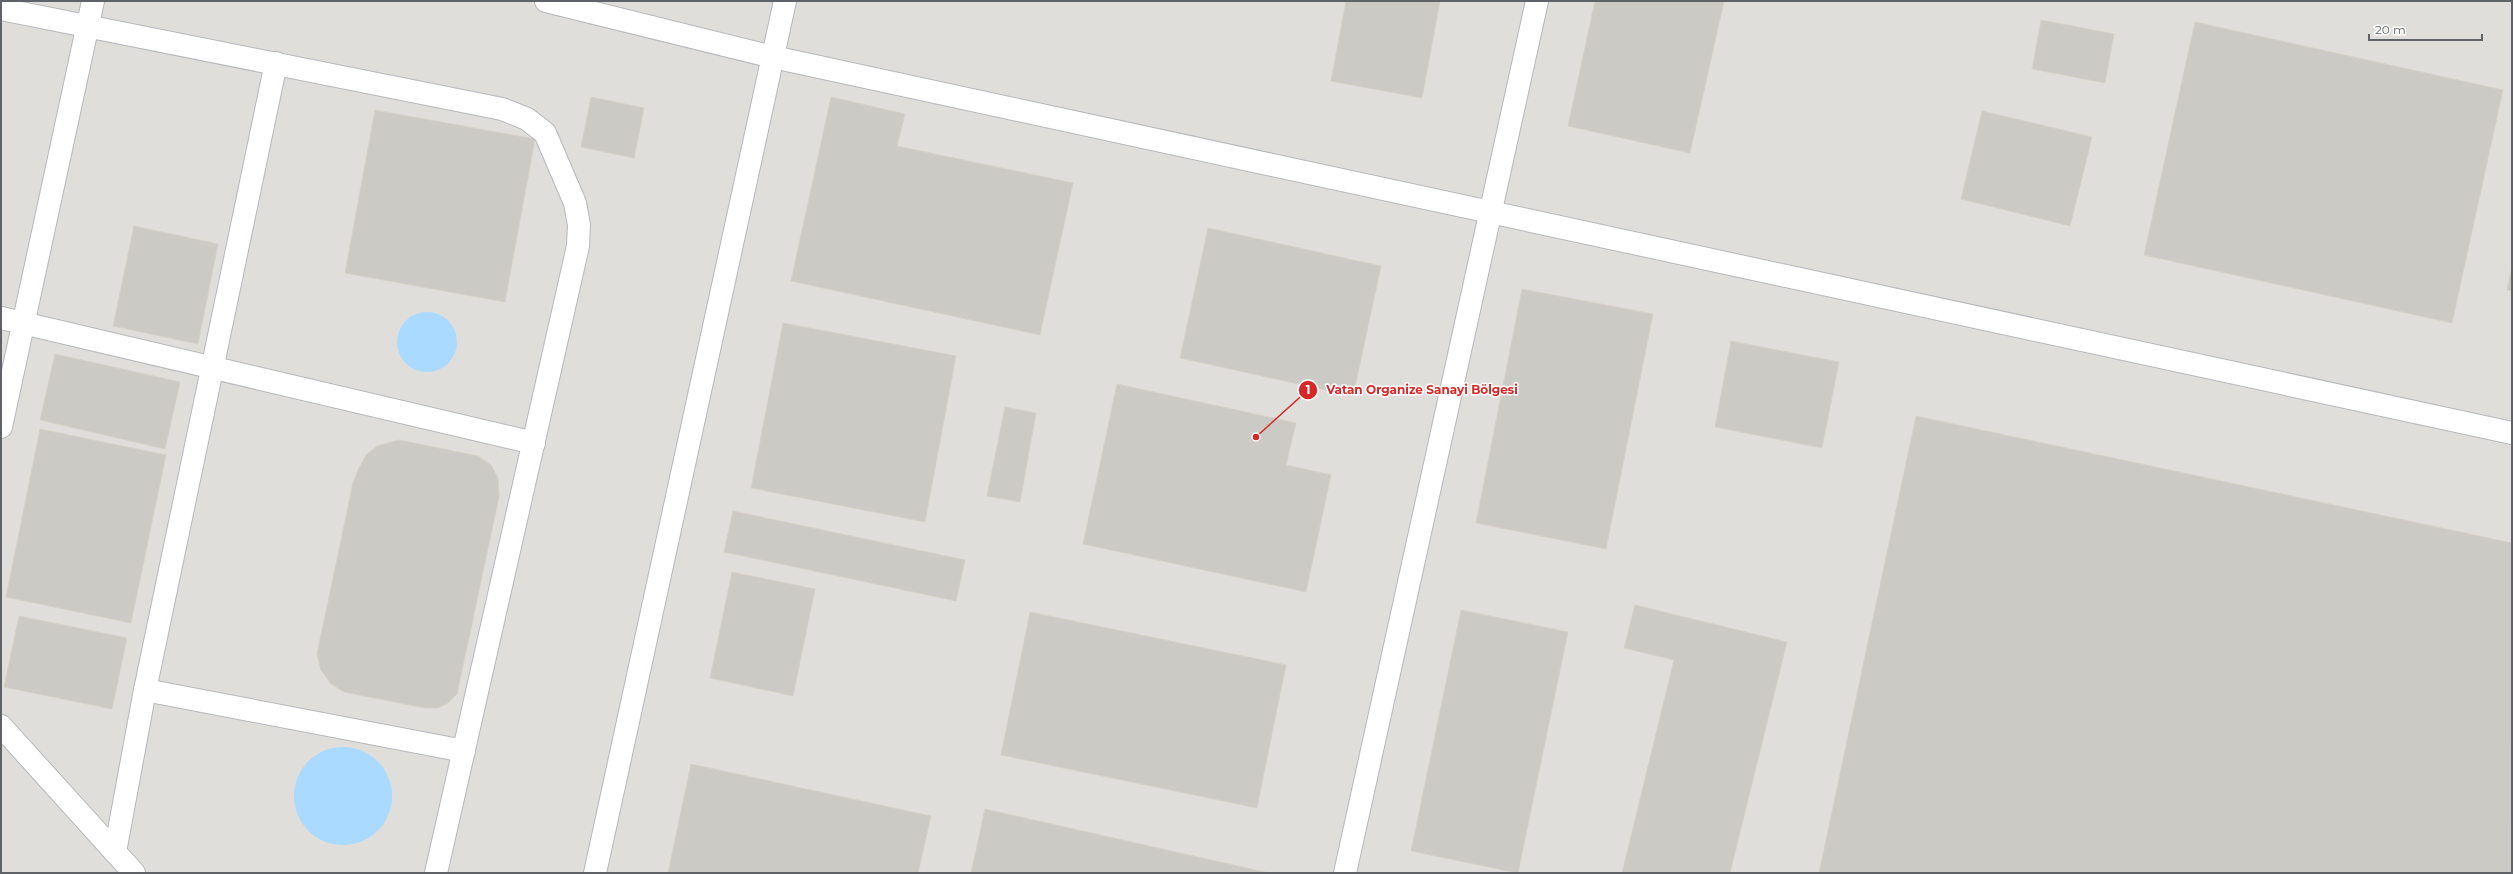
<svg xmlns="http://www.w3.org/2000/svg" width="2513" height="874" font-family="Montserrat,sans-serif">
	<rect width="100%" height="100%" fill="#f1efe8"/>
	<rect fill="#e0deda" x="1" y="1" width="2511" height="872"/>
	<g fill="#aadaff">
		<circle cx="427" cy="342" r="30"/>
		<circle cx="343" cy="796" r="49"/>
	</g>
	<g fill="#cccac5" stroke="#d6d1c6">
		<path d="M1346,1H1440L1422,98L1331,81Z"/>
		<path d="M1595,1H1724L1690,153L1568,126Z"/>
		<path d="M2041,20L2114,34L2105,83L2032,69Z"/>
		<path d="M2195,22L2503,90L2452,323L2144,255Z"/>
		<path d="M591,97L644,108L634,158L581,147Z"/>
		<path d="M831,97L905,114L897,146L1073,183L1040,335L791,281Z"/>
		<path d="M375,110L535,139L505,302L345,273Z"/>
		<path d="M1982,111L2092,137L2070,226L1961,199Z"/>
		<path d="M134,226L218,244L198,344L113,326Z"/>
		<path d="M1208,228L1381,266L1353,396L1180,358Z"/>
		<path d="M2512,267V291L2507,290Z"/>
		<path d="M1522,289L1653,314L1606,549L1476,523Z"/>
		<path d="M783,323L956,356L925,522L751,488Z"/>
		<path d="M1731,341L1839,362L1822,448L1715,427Z"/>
		<path d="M55,354L180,382L165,449L40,420Z"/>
		<path d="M1117,384L1296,423L1286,465L1331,475L1306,592L1083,544Z"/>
		<path d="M1005,407L1036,413L1020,502L987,496Z"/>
		<path d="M1916,416L2512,543L2511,873H1819Z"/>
		<path d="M40,429L166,455L131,623L6,597Z"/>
		<path d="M399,440L478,456L491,465L498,478L499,497L460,680L457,694L448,703L438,708H425L344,692L330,683L321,670L317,654L353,483L358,470L366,455L377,446Z"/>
		<path d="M733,511L965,560L956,601L724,552Z"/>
		<path d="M732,572L815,589L793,696L710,678Z"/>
		<path d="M1635,605L1787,642L1730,873H1622L1674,660L1624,648Z"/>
		<path d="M1461,610L1568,632L1518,873L1411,851Z"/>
		<path d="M1030,612L1286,665L1257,808L1001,755Z"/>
		<path d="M19,616L127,638L112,709L4,687Z"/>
		<path d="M691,764L931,816L918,873H668Z"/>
		<path d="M985,809L1269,873H971Z"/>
	</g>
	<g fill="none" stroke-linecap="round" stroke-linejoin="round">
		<defs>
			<g id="street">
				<path d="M546,1L773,57L2512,433"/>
				<path d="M1,9L502,109L527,119L545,133L575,203L579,225L578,246L436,873"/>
				<path d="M1,318L534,443"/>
				<path d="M1,427L93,1"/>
				<path d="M145,690L464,751"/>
				<path d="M1,726L134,873"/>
				<path d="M115,852L145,690L276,63"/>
				<path d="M595,873L785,1"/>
				<path d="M1345,873L1537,1"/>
			</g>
		</defs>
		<use href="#street" stroke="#b5b8bc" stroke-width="24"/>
		<use href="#street" stroke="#fff" stroke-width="22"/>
	</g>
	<path fill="none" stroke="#d62828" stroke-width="1.5" d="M1256 437L1308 390"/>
	<g fill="#d62828" stroke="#fff" stroke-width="1.5">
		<circle cx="1256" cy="437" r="4"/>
		<circle cx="1308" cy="390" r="10"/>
	</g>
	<g font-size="12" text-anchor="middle" font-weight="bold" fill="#fff">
		<text x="1308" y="394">1</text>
	</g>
	<g font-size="12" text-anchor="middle" font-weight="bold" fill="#d62828" stroke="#fff" stroke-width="3" stroke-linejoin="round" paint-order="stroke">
		<text x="1422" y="394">Vatan Organize Sanayi Bölgesi</text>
	</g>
	<rect width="2513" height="874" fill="none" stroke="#5f6368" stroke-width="4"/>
	<path d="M2369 34v6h113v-6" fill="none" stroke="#5f6368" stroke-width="2"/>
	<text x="2375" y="34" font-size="12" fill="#5f6368" stroke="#ffffff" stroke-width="3" paint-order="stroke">20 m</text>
</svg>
